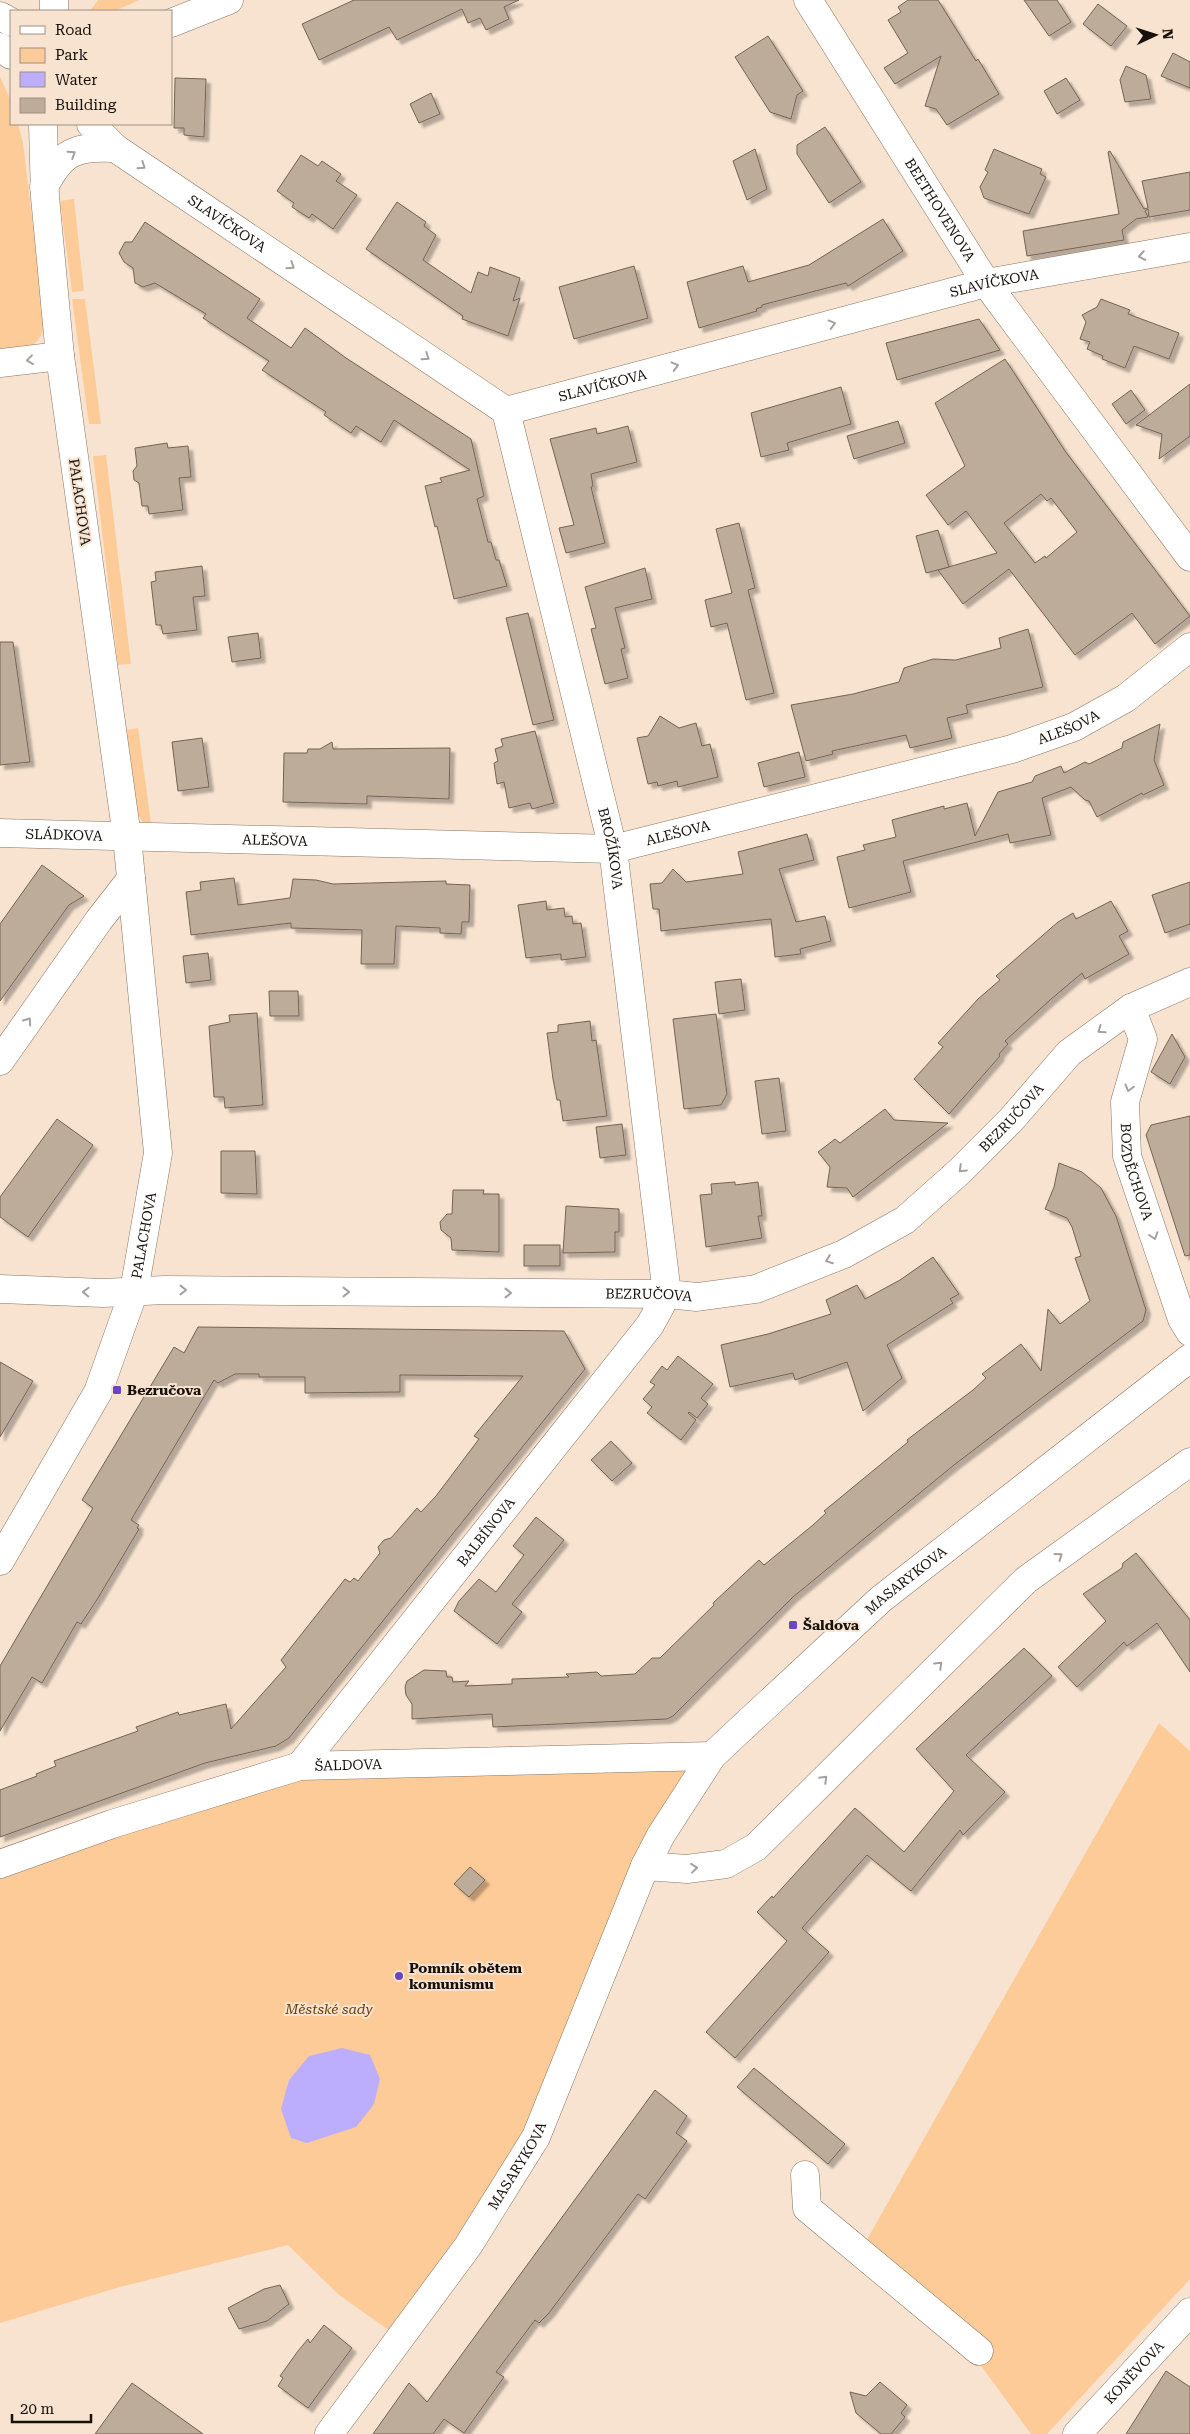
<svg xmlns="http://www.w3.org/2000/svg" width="1190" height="2434" font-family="'Roboto Serif',serif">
	<defs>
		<filter id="shadow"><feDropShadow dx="4.5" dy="4.5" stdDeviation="1" flood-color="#0004"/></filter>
	</defs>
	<rect width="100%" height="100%" fill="#f7e3d0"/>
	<g fill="#fdcb98">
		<path d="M98,0H139L115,11H90Z"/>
		<path d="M0,77L11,101V124H18L23,143L45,324C39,350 24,349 0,352Z"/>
		<path d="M74,199L84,291L72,292L60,201Z"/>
		<path d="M72,299H85L101,424H89Z"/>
		<path d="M106,455L131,664L118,665L93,456Z"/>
		<path d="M138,728L151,823L143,822L137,814L127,730Z"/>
		<path d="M1159,1723L1190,1751V2279L1047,2434H1031L971,2352L856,2259Z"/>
		<path d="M712,1756L661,1835L536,2137L400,2338L339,2295L288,2245L120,2287L0,2323V1864L300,1766Z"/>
	</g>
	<path fill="#bdaefd" d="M342,2048L370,2055L380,2079L374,2104L356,2127L307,2143L291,2138L281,2109L289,2080L309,2056Z"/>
	<g fill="#beac9a" stroke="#746352" fill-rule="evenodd" filter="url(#shadow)">
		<path d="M354,0H519L504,7L509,19L486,30L480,18L468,23L462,9L397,40L389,27L319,60L302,24Z"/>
		<path d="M908,0H938L976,61L978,59L999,94L947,125L936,109L925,106L941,56L895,84L884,68L908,53L888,20L901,12L898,7Z"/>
		<path d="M1024,0H1057L1071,22L1049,36Z"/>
		<path d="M1098,4L1127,26L1111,46L1083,24Z"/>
		<path d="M768,36L803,91L797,95L791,119L770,112L735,57Z"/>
		<path d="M1173,53L1190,62V88L1161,76Z"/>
		<path d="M1126,66L1146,75L1151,99L1125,102L1120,80Z"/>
		<path d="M175,78L206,79L204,137L184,135V128H174Z"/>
		<path d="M1066,78L1080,100L1057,114L1044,91Z"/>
		<path d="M431,93L440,114L419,123L410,104Z"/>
		<path d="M825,127L861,182L829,203L797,154V145Z"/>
		<path d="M755,149L767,189L747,200L733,161Z"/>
		<path d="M994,149L1042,169L1040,174L1046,177L1029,214L984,198L980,187L988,172L985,170Z"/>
		<path d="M1110,151L1144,209L1148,208L1142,181L1190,172V210L1149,217L1148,209L1145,211L1148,217L1136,219L1122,230L1124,240L1027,256L1023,231L1119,214L1108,152Z"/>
		<path d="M301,155L318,166L322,161L341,174L336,181L357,195L333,229L312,214L309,218L292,207L294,203L277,191Z"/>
		<path d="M397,202L426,222L424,226L436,235L423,260L471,293L478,272L488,276L490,267L520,278L513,301L520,298L508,336L462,319L463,316L366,249Z"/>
		<path d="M883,219L903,251L848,286L846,283L762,305V307L756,309L757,311L699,328L687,282L743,266L748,282L809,265Z"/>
		<path d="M145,222L260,299L247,318L291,348L305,328L346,358L471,439L484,496L477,499L488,542H491L496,560H499L507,586L454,599L437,526L435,527L425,486L442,482L440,478L470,470L394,420L381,442L356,426L351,433L324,415L326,412L262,370L269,361L203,318L206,314L155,283L143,287L135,283L133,268L124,262L119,253L125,242H132Z"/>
		<path d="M634,266L648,318L574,339L559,287Z"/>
		<path d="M1101,299L1130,310L1128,314L1179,333L1169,359L1134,346L1125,368L1102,359L1103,356L1087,349L1090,342L1080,339L1086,322L1082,315L1097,307Z"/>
		<path d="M979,319L1000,350L897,380L886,343Z"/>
		<path d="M1005,359L1065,451L1190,616L1155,644L1132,613L1075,655L1009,569L963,604L938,570L997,553L966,511L948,525L926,495L965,466L935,403ZM1041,494L1047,501L1051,498L1077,532L1046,558L1045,556L1035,563L1004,523Z"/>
		<path d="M1190,384V436L1159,459L1162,434L1136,425Z"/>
		<path d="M841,387L851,424L787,443L789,450L761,457L751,413Z"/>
		<path d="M1131,390L1145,410L1126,424L1112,404Z"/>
		<path d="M898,421L905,443L854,459L847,436Z"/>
		<path d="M628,426L637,462L591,474L593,486L591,487L605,543L566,553L559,528L574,525L550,439L596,428L597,434Z"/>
		<path d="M167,443L168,448L188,446L191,477L179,478L183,510L149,514L148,506H142L139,483L134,480L133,471L137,466L135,448Z"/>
		<path d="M739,523L755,588L748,590L774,693L746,700L727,623L711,627L705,600L732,593L716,529Z"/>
		<path d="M938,530L949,567L926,573L916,536Z"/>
		<path d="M202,566L205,596L193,597L197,630L163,634L161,625H156L151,582L156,581L155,572Z"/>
		<path d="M645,568L652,599L615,608L625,648L621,649L628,678L605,684L591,629L596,628L585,587Z"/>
		<path d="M528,613L554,720L533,725L506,618Z"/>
		<path d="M1028,629L1043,687L966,705L968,713L947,718L952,738L910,748L906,735L832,751L833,754L806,761L791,705L853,694L899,682L904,668L933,659L956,660L1001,648L999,638Z"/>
		<path d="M258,633L261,658L232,662L228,637Z"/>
		<path d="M0,642H13L30,762L0,765Z"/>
		<path d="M660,716L679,728L696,723L702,746L710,744L718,777L678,787L677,781L658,786L657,782L648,784L637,738L648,736Z"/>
		<path d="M1160,724L1154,760L1164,785L1143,795L1142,793L1097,817L1089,801L1085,800L1071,787L1042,798L1051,835L1010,843L1008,834L903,861L911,892L849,908L837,857L865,850L863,845L896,837L892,820L944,806V809L967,803L975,836L998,792L1032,782L1035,776L1061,766L1064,773L1085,762L1089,764L1122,748L1123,742Z"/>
		<path d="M535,731L554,803L532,809L530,803L509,808L504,782L497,784L494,763L498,761L495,749L503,746L501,739Z"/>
		<path d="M202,738L209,787L178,791L172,742Z"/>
		<path d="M332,742L333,749L450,748L449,799L367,796V804L283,802L284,753H307L308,749H320Z"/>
		<path d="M799,752L805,777L764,787L758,763Z"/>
		<path d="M807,834L814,860L779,869L796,922L825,916L831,941L800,949L801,954L775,957L771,919L661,931L659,909H653L650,884L662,883L673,869L686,882L743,874L738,852Z"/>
		<path d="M42,865L84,896L69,905L0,1001V924Z"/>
		<path d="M234,878L238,905L290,898L293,879L316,880L333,884L446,881V884L470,885L469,922H462L461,934L440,933V928L396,926L394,964H361L362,930L291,928V923L191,935L186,892L201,890L200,882Z"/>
		<path d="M1190,882V924L1165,933L1152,895Z"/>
		<path d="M546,901L547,910L564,908L565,917L572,916L573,924L581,923L586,957L561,960V954L526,958L518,905Z"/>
		<path d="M1111,901L1128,931L1119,936L1129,954L1085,979L1082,973L1050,1000L1005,1041L1008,1044L999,1054L1000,1056L949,1114L914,1079L943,1047L938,1043L978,999L1000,980L996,976L1058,922L1073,913L1076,919Z"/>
		<path d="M208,953L211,980L186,983L183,956Z"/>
		<path d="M741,979L745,1010L719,1014L715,982Z"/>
		<path d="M269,991H298L299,1016H270Z"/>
		<path d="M257,1013L263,1105L225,1108L224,1097H214L209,1026L230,1022L229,1015Z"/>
		<path d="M716,1014L727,1094L721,1105L684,1109L673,1019Z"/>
		<path d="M590,1021L592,1041L596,1040L607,1116L563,1121L560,1100H557L553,1079L547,1033L558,1032V1025Z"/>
		<path d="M1172,1034L1185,1057L1170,1084L1151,1072Z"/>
		<path d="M779,1078L786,1131L762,1134L755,1081Z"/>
		<path d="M885,1109L894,1120L948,1123L853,1197L847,1188L827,1187L830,1167L818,1152L835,1139L840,1143Z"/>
		<path d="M1190,1116V1255L1185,1256L1146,1135L1151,1125Z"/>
		<path d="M57,1119L93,1145L28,1237L0,1217V1197Z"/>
		<path d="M622,1124L626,1155L600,1158L596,1127Z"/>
		<path d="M221,1151H255L257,1194L221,1193Z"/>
		<path d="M1059,1163L1082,1172L1101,1188L1116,1216L1146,1310L1143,1321L954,1465L793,1597L673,1716L667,1719L493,1727L492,1714L412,1719V1704L406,1695L405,1687L407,1681L424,1670L446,1671L447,1677H452L453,1682L469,1681L465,1686L512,1684V1679L569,1677L566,1674L597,1672L601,1676L635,1674L652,1658H660L714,1605L713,1603L759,1560L764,1565L813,1525L826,1513L824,1511L908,1442L907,1440L916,1433L973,1390L986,1378L982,1374L1021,1344L1041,1371L1048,1309L1060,1324L1090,1301L1075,1258L1081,1256L1072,1227L1067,1218L1045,1209L1054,1187Z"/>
		<path d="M735,1182V1185L758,1182L762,1216H758L762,1238L706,1247L700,1195L712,1194L711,1184Z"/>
		<path d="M453,1190H484L483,1194H499V1252L452,1250L451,1238L441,1230L440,1222L447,1214H452Z"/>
		<path d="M566,1206L619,1209V1232H615V1252L563,1253Z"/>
		<rect x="524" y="1245" width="36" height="21"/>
		<path d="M933,1257L959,1294L950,1299L953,1303L887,1345L902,1378L863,1411L847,1362L795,1380L793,1373L730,1387L721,1345L768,1334L831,1314L826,1300L857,1285L865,1299L900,1280Z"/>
		<path d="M198,1327L564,1331L585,1369L289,1738L276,1746L205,1763L0,1837V1790L37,1776L36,1774L56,1766L54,1761L138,1731L136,1727L178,1712L179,1715L226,1704L231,1729L286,1667L281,1660L345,1579L350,1582L354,1578L358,1581L380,1553L378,1547L384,1540L391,1538L417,1508L421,1512L436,1496L479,1439L474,1436L523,1376L400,1375V1392L305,1393V1377H259V1374H235L218,1383L214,1380L131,1520L139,1525L137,1528L139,1529L98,1598L81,1624L77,1622L42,1683L32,1677L0,1731V1666L93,1508L82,1500L174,1347L184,1353Z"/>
		<path d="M678,1356L713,1384L701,1398L708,1404L697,1418L689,1412L688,1413L696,1420L681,1440L647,1413L652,1407L643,1399L655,1385L650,1382L662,1366L667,1370Z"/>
		<path d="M0,1362L33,1381L0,1437Z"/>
		<path d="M611,1441L632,1463L612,1481L591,1460Z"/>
		<path d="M536,1517L564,1540L512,1604L522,1612L497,1644L454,1611L459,1601L479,1579L496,1592L524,1555L513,1546Z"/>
		<path d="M1136,1553L1190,1620V1672L1157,1623L1127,1646L1124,1642L1077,1687L1058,1667L1106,1621L1083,1594L1122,1568L1123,1563Z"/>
		<path d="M1024,1648L1052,1676L966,1755L1005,1792L963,1835L960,1830L911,1891L867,1855L802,1928L829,1952L735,2058L706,2032L787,1941L757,1912L772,1896L773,1898L855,1808L904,1852L954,1791L916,1749Z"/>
		<path d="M470,1867L485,1880L469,1897L454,1884Z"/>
		<path d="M754,2068L845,2144L828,2164L737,2087Z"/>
		<path d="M655,2090L687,2116L676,2133L687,2141L645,2199L638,2194L549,2313L539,2323L535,2320L496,2372L504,2377L464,2433L444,2419L433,2434H373L409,2383L427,2402Z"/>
		<path d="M280,2285L289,2304L267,2321L239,2329L228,2308L264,2289Z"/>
		<path d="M324,2325L352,2348L308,2408L278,2386L283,2378L280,2376L298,2351L308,2339L310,2343Z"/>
		<path d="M1166,2371L1190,2387V2434H1126Z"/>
		<path d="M880,2382L907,2405L901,2413L905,2417L891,2434H881L856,2413L850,2392L866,2396Z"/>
		<path d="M132,2383L203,2434H95Z"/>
	</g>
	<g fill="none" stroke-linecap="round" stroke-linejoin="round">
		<defs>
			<g id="minor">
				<path id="s1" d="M808,0L986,283L1190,557"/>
				<path d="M54,11V0"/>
				<path d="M0,16L11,22"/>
				<path d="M171,23L229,0"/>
				<path d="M0,47L11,55"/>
				<path id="s2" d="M91,124L115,148L506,411L986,283L1190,247"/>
				<path d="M44,187C62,151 76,146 115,148"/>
				<path d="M0,363L60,356"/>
				<path id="s3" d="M506,411L613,849L667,1294"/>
				<path id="s4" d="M0,833L613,849L1012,749L1074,727L1126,698L1190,647"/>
				<path id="s5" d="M1131,1008L1143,1039L1125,1102L1127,1156L1182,1319L1190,1332"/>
				<path d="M0,1061L99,920L131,879"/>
				<path id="s6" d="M0,1289L103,1293L165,1290L667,1294L697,1297L756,1289L844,1254L905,1220L960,1171L1011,1120L1069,1053L1131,1008L1190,982"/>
				<path id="s7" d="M0,1561L98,1392L134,1291L158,1153L127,837L60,356L45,197L43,124"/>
				<path id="s8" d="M300,1766L650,1325L667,1294"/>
				<path id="s9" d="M0,1864L112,1824L300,1766L712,1756"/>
				<path d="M645,1866L687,1869L726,1864L756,1847L1026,1580L1190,1462"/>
				<path d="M805,2175L807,2208L979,2351"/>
				<path id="s10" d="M329,2434L468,2246L536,2137L645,1866L661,1835L712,1756L744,1726L881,1599L1190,1358"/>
				<path id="s11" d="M1077,2434L1190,2312"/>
			</g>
		</defs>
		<use href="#minor" stroke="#877564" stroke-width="29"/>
		<use href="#minor" stroke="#fff" stroke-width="28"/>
	</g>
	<defs><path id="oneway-chevron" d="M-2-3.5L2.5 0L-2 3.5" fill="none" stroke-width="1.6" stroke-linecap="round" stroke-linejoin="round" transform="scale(1.25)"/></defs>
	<g stroke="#a3a09d">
		<use href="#oneway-chevron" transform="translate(72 154) rotate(-33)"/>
		<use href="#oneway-chevron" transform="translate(142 166) rotate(34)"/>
		<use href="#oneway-chevron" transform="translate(1142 256) rotate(170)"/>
		<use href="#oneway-chevron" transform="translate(291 266) rotate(34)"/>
		<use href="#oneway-chevron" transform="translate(832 324) rotate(-15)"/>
		<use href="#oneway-chevron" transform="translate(426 357) rotate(34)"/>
		<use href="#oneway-chevron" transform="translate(30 360) rotate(173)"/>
		<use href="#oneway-chevron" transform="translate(675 366) rotate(-15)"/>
		<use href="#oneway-chevron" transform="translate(28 1021) rotate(-55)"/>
		<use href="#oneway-chevron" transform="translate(1101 1030) rotate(145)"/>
		<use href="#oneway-chevron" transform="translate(1129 1088) rotate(105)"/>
		<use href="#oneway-chevron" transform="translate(962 1169) rotate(136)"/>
		<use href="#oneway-chevron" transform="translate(1154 1236) rotate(72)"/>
		<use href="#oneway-chevron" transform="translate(829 1260) rotate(159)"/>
		<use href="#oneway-chevron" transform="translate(183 1290)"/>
		<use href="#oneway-chevron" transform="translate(86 1292) rotate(-178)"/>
		<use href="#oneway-chevron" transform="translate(346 1292)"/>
		<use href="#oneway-chevron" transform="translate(508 1293)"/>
		<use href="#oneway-chevron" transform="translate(1059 1556) rotate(-36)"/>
		<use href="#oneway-chevron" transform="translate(939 1665) rotate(-44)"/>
		<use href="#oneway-chevron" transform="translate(824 1779) rotate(-45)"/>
		<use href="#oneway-chevron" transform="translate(694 1868) rotate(-6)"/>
	</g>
	<g fill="#6945be" stroke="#f7e3d0" stroke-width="2">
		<rect x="112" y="1385" width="10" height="10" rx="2.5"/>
		<rect x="788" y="1620" width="10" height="10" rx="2.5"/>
		<circle cx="399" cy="1976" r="5"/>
	</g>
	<g text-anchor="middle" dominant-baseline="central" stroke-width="4" stroke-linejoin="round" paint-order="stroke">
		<g font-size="14" fill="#18110b" stroke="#f7e3d0">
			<text stroke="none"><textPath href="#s1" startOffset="248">BEETHOVENOVA</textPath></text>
			<text stroke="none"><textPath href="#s2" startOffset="169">SLAVÍČKOVA</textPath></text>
			<text stroke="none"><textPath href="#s2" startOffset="1010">SLAVÍČKOVA</textPath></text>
			<text stroke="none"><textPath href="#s2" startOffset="605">SLAVÍČKOVA</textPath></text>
			<text transform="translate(80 502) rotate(82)">PALACHOVA</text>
			<text stroke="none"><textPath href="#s4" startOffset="1085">ALEŠOVA</textPath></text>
			<text stroke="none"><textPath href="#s4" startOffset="680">ALEŠOVA</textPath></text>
			<text stroke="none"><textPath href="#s4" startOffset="64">SLÁDKOVA</textPath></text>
			<text stroke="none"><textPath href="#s4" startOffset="275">ALEŠOVA</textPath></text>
			<text stroke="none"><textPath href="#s3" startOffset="450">BROŽÍKOVA</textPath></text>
			<text stroke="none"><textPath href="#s6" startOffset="1069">BEZRUČOVA</textPath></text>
			<text stroke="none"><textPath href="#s5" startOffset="170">BOZDĚCHOVA</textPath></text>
			<text stroke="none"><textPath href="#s7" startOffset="359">PALACHOVA</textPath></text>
			<text stroke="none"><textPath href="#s6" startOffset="649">BEZRUČOVA</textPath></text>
			<text stroke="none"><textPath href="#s8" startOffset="299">BALBÍNOVA</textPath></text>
			<text stroke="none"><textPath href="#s10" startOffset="1045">MASARYKOVA</textPath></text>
			<text stroke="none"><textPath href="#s9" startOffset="364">ŠALDOVA</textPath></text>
			<text stroke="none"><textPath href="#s10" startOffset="328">MASARYKOVA</textPath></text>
			<text stroke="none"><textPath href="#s11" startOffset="84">KONĚVOVA</textPath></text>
		</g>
		<g font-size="14" font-weight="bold" fill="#18110b" stroke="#f7e3d0" text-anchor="start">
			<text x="127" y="1390">Bezručova</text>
			<text x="803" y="1625">Šaldova</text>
			<text x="409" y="1968">Pomník obětem<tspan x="409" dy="16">komunismu</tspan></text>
		</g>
		<g font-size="14" font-style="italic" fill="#673f09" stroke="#f7e3d0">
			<text x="329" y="2009">Městské sady</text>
		</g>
	</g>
	<rect x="10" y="10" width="162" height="115" fill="#f7e3d0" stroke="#9e8f81"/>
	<rect x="20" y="26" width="25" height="8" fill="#ffffff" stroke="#9e8f81"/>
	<text x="55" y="35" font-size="15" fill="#18110b">Road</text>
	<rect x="20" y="48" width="25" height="15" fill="#fdcb98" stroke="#9e8f81"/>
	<text x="55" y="60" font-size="15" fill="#18110b">Park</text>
	<rect x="20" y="72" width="25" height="15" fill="#bdaefd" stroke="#9e8f81"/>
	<text x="55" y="85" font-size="15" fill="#18110b">Water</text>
	<rect x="20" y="98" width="25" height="15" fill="#beac9a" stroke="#9e8f81"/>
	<text x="55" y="110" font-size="15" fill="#18110b">Building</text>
	<g transform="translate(1155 35) rotate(86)" stroke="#f7e3d0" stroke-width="4" paint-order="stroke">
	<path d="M0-4L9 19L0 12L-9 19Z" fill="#18110b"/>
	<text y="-8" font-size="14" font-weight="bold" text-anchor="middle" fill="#18110b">N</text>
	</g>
	<path d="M12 2414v8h79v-8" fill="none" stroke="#18110b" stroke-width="2.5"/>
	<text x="20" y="2414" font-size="15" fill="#18110b" stroke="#f7e3d0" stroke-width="4" paint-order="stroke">20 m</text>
</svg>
